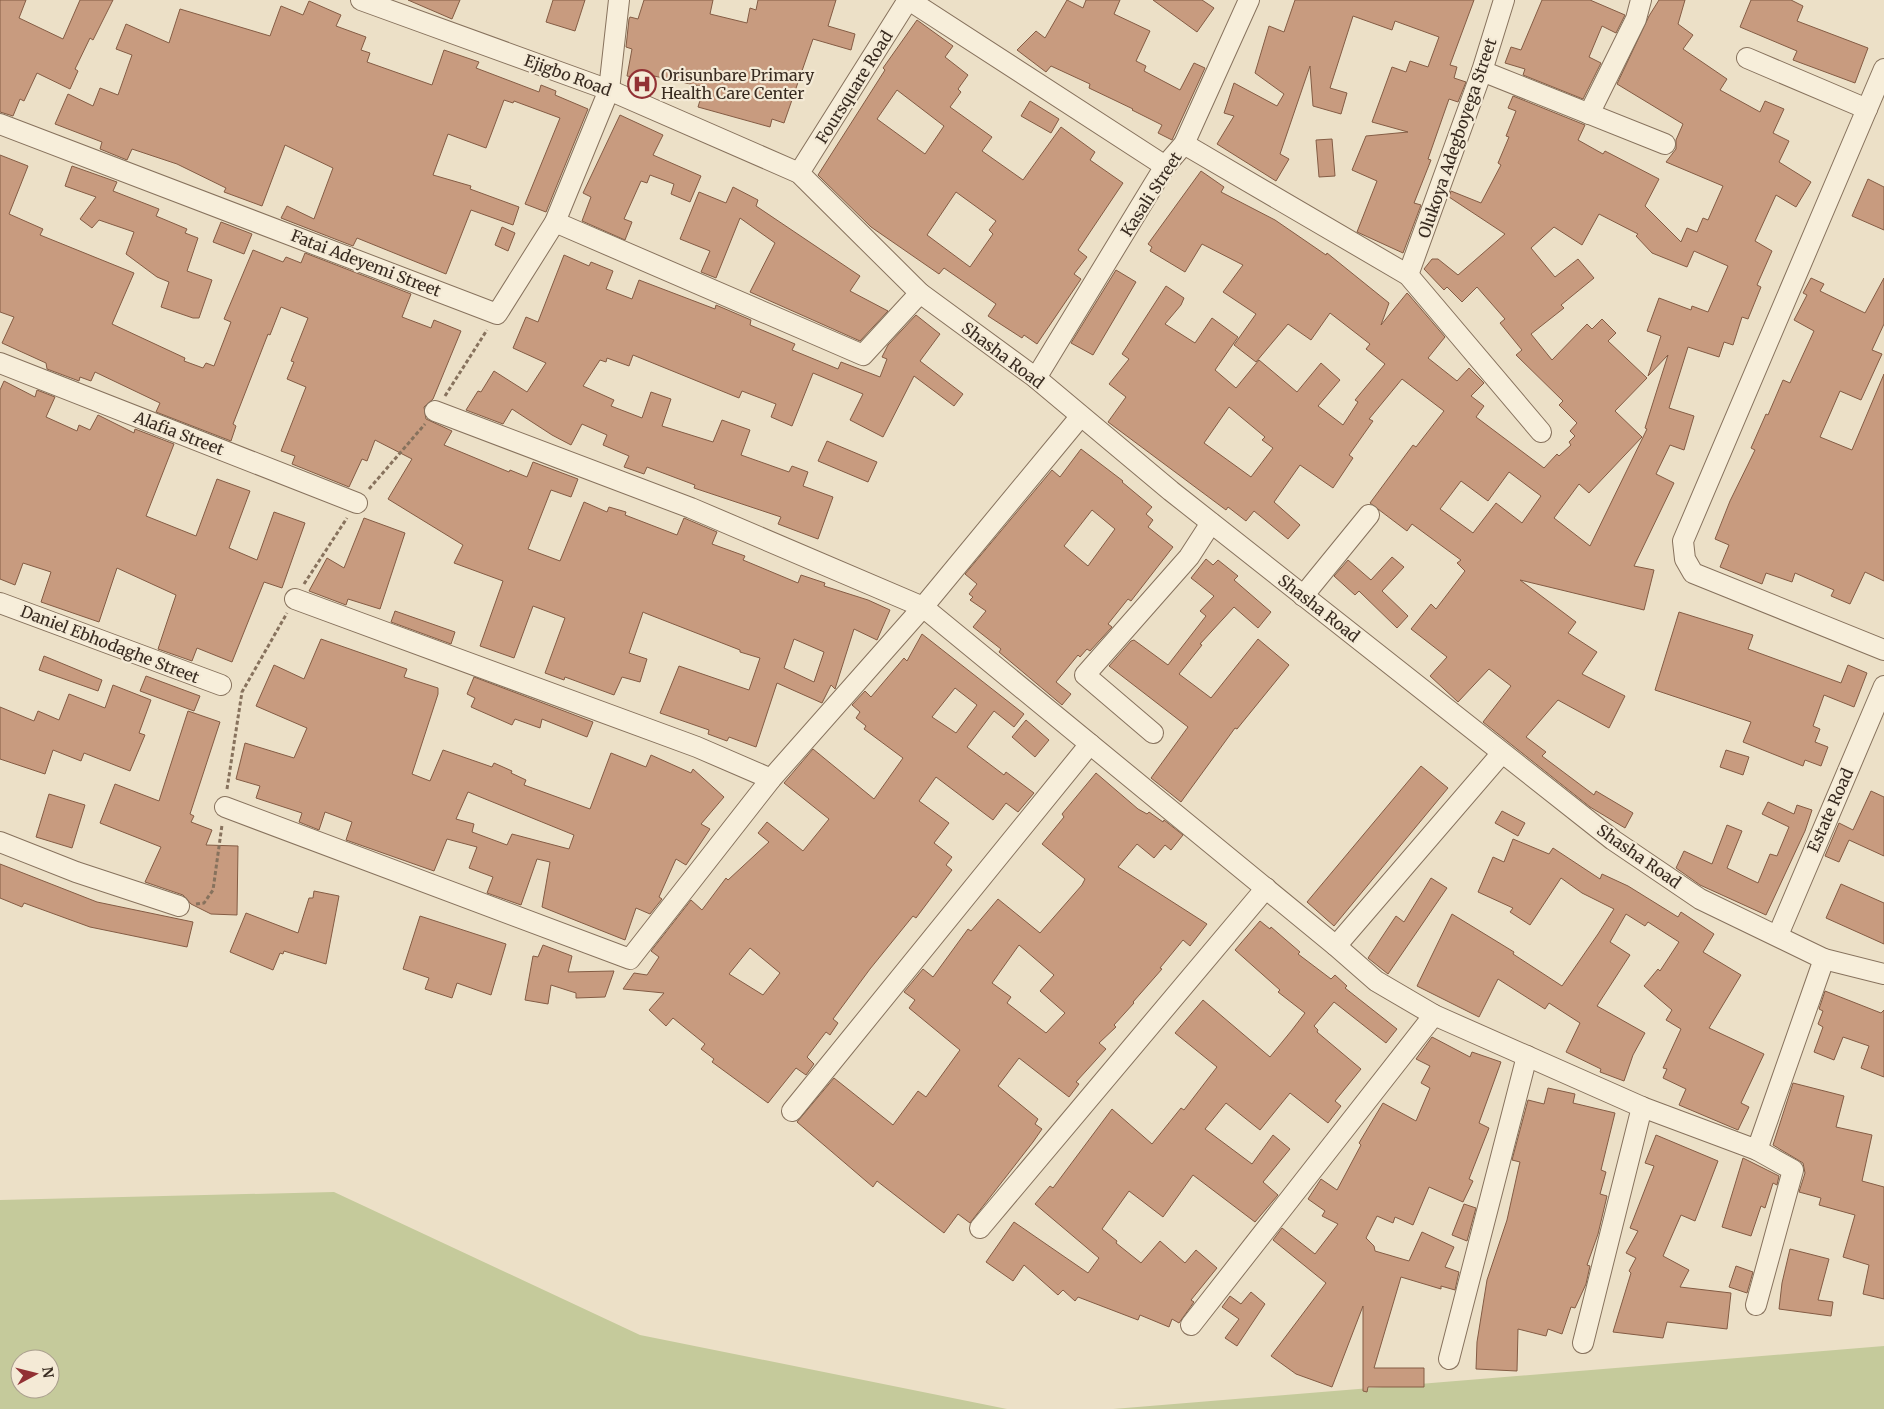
<svg xmlns="http://www.w3.org/2000/svg" width="1884" height="1409" font-family="Merriweather,serif">
	<rect width="100%" height="100%" fill="#ece0c7"/>
	<g fill="#c5ca9b" fill-rule="evenodd">
		<path d="M334,1192L640,1335L1007,1409H0V1200ZM20,1359H50V1389H20Z"/>
		<path d="M1884,1346V1409H1113Z"/>
	</g>
	<g fill="#c89b7f" stroke="#845c44" fill-rule="evenodd">
		<path d="M0,0H26L19,18L63,39L80,0H113L93,40L90,38L75,69L78,71L70,89L37,73L24,101L20,99L13,116L0,112Z"/>
		<path d="M408,0H460L452,19Z"/>
		<path d="M553,0H585L575,31L546,22Z"/>
		<path d="M644,0H713L710,14L747,23L750,8L756,10L758,0H836L828,26L855,34L851,50L813,39L784,123L772,119L770,127L698,107L704,87L654,76L653,81L627,76L632,49L626,47L629,19L630,17L638,19Z"/>
		<path d="M1067,0L1083,8L1086,0H1120L1114,14L1150,31L1136,61L1146,66L1144,71L1180,90L1194,63L1205,68L1172,140L1158,133L1162,125L1132,110L1133,109L1089,88L1090,84L1051,66L1046,72L1017,50L1036,31L1045,38Z"/>
		<path d="M1153,0H1202L1214,8L1197,32Z"/>
		<path d="M1295,0H1474L1450,65L1457,67L1454,78L1466,82L1458,102L1449,99L1428,159L1431,160L1414,203L1421,205L1403,253L1357,232L1377,181L1352,170L1366,136L1408,132L1372,122L1392,67L1406,72L1410,61L1428,67L1439,37L1395,21L1392,30L1353,16L1330,88L1347,93L1341,114L1313,106L1310,66L1280,154L1289,159L1276,181L1217,144L1234,116L1224,113L1234,83L1277,106L1284,94L1255,73L1269,26L1284,32Z"/>
		<path d="M1542,0H1590L1625,15L1616,33L1602,26L1589,57L1601,63L1583,99L1523,75L1525,69L1505,63L1511,47L1521,50Z"/>
		<path d="M1659,0H1685L1678,24L1693,35L1683,49L1727,79L1720,90L1760,112L1765,101L1784,109L1773,133L1789,141L1779,162L1811,182L1796,207L1776,195L1755,241L1772,251L1757,285L1761,287L1748,319L1742,317L1733,345L1724,342L1719,357L1688,347L1669,408L1694,416L1684,450L1670,445L1656,474L1674,483L1634,566L1654,570L1644,610L1520,580L1576,622L1568,633L1597,652L1582,674L1625,696L1609,728L1558,700L1526,737L1546,752L1542,756L1594,795L1596,791L1633,813L1625,828L1590,807L1483,722L1511,686L1489,669L1458,702L1430,676L1447,657L1411,629L1431,604L1436,609L1465,571L1457,563L1461,560L1412,524L1407,531L1370,503L1413,445L1416,447L1444,411L1402,379L1369,419L1373,421L1349,455L1353,458L1333,488L1300,465L1274,502L1300,525L1288,539L1254,511L1246,521L1228,507L1226,510L1108,422L1126,397L1109,384L1129,359L1122,354L1166,286L1184,298L1181,305L1165,324L1195,343L1212,318L1238,337L1215,370L1236,388L1259,360L1297,392L1321,363L1340,380L1318,406L1343,425L1358,402L1355,400L1385,364L1366,349L1370,344L1330,313L1311,340L1288,324L1256,362L1234,345L1256,314L1223,292L1243,265L1202,244L1185,272L1150,251L1152,247L1148,244L1201,171L1224,187L1221,192L1275,220L1326,255L1327,253L1389,303L1381,325L1407,293L1409,295L1445,337L1428,358L1457,381L1469,368L1484,383L1471,396L1484,406L1476,417L1544,468L1557,454L1559,456L1571,445L1569,442L1575,436L1570,431L1577,423L1559,405L1563,401L1516,355L1522,350L1500,323L1505,319L1477,287L1462,302L1447,287L1444,290L1424,269L1432,259H1438L1458,275L1505,234L1449,197L1451,191L1481,203L1501,165L1498,163L1509,137L1506,136L1516,111L1508,108L1513,96L1585,125L1578,140L1603,154L1605,151L1659,179L1645,206L1681,242L1687,228L1697,232L1703,218L1708,220L1723,186L1666,162L1676,149V140L1683,124L1617,84L1649,16ZM1599,214L1638,234L1636,236L1652,253L1687,267L1694,251L1728,266L1708,312L1692,306L1691,310L1659,298L1647,331L1661,336L1648,376L1668,355L1645,428L1647,429L1590,546L1554,518L1579,484L1589,493L1642,437L1615,411L1647,378L1608,341L1616,333L1602,319L1592,329L1587,324L1552,360L1531,334L1564,308L1561,305L1594,278L1578,259L1555,277L1531,248L1554,227L1582,245ZM1229,407L1265,437L1262,440L1273,448L1251,477L1204,443ZM1509,472L1541,496L1522,523L1496,503L1473,533L1440,509L1461,481L1488,501Z"/>
		<path d="M1751,0H1791L1803,6L1797,21L1868,48L1855,83L1793,60L1797,51L1740,27Z"/>
		<path d="M309,1L341,15L336,26L366,37L361,50L370,53L367,62L432,85L444,50L479,62L476,68L539,92L541,85L556,91L555,95L588,109L546,212L525,204L560,118L514,101L513,103L504,100L486,148L448,134L433,175L471,186L470,189L519,207L513,225L471,210L446,274L357,238L353,246L281,218L287,206L314,219L333,168L285,145L262,206L224,192L226,188L177,164L132,149L127,160L100,149L102,142L55,124L68,94L93,106L100,88L118,95L132,55L116,49L126,24L169,43L180,9L270,36L281,6L303,15Z"/>
		<path d="M917,20L953,46L945,57L968,75L958,89L961,92L950,107L992,137L982,151L1023,180L1061,127L1095,152L1090,160L1123,183L1078,250L1087,257L1074,274L1081,279L1037,344L1024,335L1022,338L988,316L996,304L944,268L939,274L871,227L818,175L885,70L883,68ZM897,90L944,126L925,154L877,119ZM956,192L996,221L989,230L993,234L970,267L927,235Z"/>
		<path d="M1030,101L1059,119L1051,133L1021,116Z"/>
		<path d="M620,115L663,135L653,155L701,176L690,202L671,194L674,184L650,175L647,183L641,181L624,219L632,222L625,240L582,221L591,197L583,193Z"/>
		<path d="M1332,139L1335,176L1319,177L1316,140Z"/>
		<path d="M0,155L28,166L9,214L43,229L40,235L134,273L112,324L185,358L184,361L203,368L206,363L214,366L231,322L224,319L253,250L283,262L286,257L301,263L305,253L411,294L402,317L431,328L434,320L461,331L433,399L424,407L426,419L452,431L444,445L509,472L510,470L527,477L533,462L578,479L571,497L551,490L528,549L560,561L584,502L607,512L609,507L626,512L625,515L677,535L684,518L717,532L712,544L745,556L743,560L798,583L801,575L825,583L824,586L868,600L890,610L877,640L854,629L835,689L831,685L822,703L777,683L756,747L729,737L727,741L708,734L709,730L660,713L679,666L749,690L760,658L740,652V650L645,613L643,612L629,653L647,659L640,682L622,677L614,695L565,677L564,680L545,673L565,618L533,606L514,658L480,646L503,581L454,563L463,545L388,499L412,459L375,440L367,461L362,459L349,487L292,464L295,456L281,451L306,387L287,379L294,362L291,361L308,318L281,307L270,335L268,334L233,424L236,426L231,441L156,412L160,403L95,372L91,381L80,377L79,381L47,369L46,363L2,343L14,317L0,312ZM794,639L824,652L814,682L784,668Z"/>
		<path d="M72,166L117,182L113,191L159,209L156,216L187,229L185,233L198,238L187,271L212,280L199,318H193L161,307L169,282L157,277L126,254L134,232L99,220L92,228L80,219L96,197L65,186Z"/>
		<path d="M1868,179L1884,187V230L1852,216Z"/>
		<path d="M733,187L758,200L756,206L860,276L850,291L888,311L860,341L750,292L775,243L740,218L716,278L701,272L710,251L680,239L699,192L726,203Z"/>
		<path d="M221,222L252,234L244,254L213,242Z"/>
		<path d="M502,227L515,233L508,251L495,245Z"/>
		<path d="M564,255L589,266L591,262L613,271L606,289L632,299L639,280L715,309L716,305L751,320L750,325L795,344L792,350L838,369L841,362L880,377L887,359L882,357L888,345L916,315L940,334L920,361L963,394L954,406L914,376L883,437L850,420L863,394L813,373L792,426L771,417L776,404L742,391L739,398L633,355L629,366L607,358L606,362L600,360L583,386L614,400L611,406L642,418L651,392L671,399L662,426L713,442L722,420L750,430L741,455L789,472L792,466L808,472L803,486L833,497L818,539L778,524L781,517L694,488L695,485L647,467L644,474L624,467L629,456L603,445L607,435L582,424L571,445L552,435L512,409L503,424L466,410L478,391L481,392L494,371L527,392L546,363L513,348L526,317L538,322Z"/>
		<path d="M1116,270L1136,282L1093,355L1071,343Z"/>
		<path d="M1811,278L1824,284L1820,291L1865,313L1884,278V324L1872,350L1882,354L1861,400L1840,391L1820,437L1852,450L1884,374V581L1865,572L1850,604L1831,596L1834,590L1795,573L1792,582L1766,573L1762,584L1720,567L1729,545L1715,539L1730,501L1755,450L1751,448L1766,414L1768,415L1783,380L1790,383L1814,331L1794,320L1807,295L1803,293Z"/>
		<path d="M4,381L35,397L37,390L55,397L46,417L77,431L79,425L90,430L98,415L134,433L135,429L174,444L146,516L196,536L217,479L250,491L229,548L257,560L274,512L305,523L282,588L264,582L232,662L197,648L192,661L158,649L176,595L117,568L99,622L41,602L51,572L23,563L15,585L0,579V390Z"/>
		<path d="M827,441L877,462L868,482L818,461Z"/>
		<path d="M1081,449L1123,481L1122,482L1152,507L1146,514L1153,520L1148,527L1173,547L1131,601L1128,599L1108,624L1112,627L1090,651L1087,649L1080,657L1078,655L1056,682L1071,694L1062,705L999,652L1001,649L973,627L986,611L970,600L973,597L969,594L977,584L965,574L1052,470L1060,477ZM1092,510L1115,529L1088,566L1064,546Z"/>
		<path d="M364,518L405,533L380,609L348,599L346,605L309,591L327,558L344,568Z"/>
		<path d="M1392,557L1404,567L1382,591L1408,616L1397,628L1359,591L1355,595L1334,576L1348,560L1371,580Z"/>
		<path d="M1206,559L1213,565L1218,560L1238,576L1234,580L1271,612L1258,628L1234,607L1200,644L1202,645L1179,674L1211,698L1258,639L1289,665L1237,729L1235,728L1181,802L1151,778L1188,727L1109,666L1131,641L1134,640L1168,665L1206,616L1200,611L1214,596L1191,578Z"/>
		<path d="M395,611L455,632L451,644L391,622Z"/>
		<path d="M1679,612L1753,635L1748,649L1841,683L1848,665L1867,673L1854,707L1824,695L1813,726L1820,729L1815,742L1828,747L1821,766L1805,760L1803,766L1743,742L1751,722L1655,690Z"/>
		<path d="M922,634L1024,714L1014,727L994,711L967,747L1004,775L1006,772L1034,793L1018,812L1006,803L993,820L936,777L919,801L949,823L934,843L952,857L946,865L952,870L916,918L913,916L870,969L833,1019L838,1023L830,1035L826,1032L807,1057L814,1064L806,1075L796,1068L768,1103L712,1062L714,1059L701,1049L705,1044L673,1018L666,1026L649,1010L664,993L623,989L634,973L647,975L659,957L651,951L691,900L702,910L726,878L728,880L769,842L758,833L767,822L803,851L829,819L784,783L813,749L874,799L903,758L864,729L866,726L856,718L860,712L852,705L865,691L871,697L904,658L907,661ZM955,688L977,705L956,733L932,717ZM750,948L780,973L763,995L729,974Z"/>
		<path d="M321,639L407,669L404,677L438,688V694L412,774L430,781L443,750L492,767L494,763L512,771L511,773L526,780L524,785L590,809L611,753L646,767L651,755L691,773L693,769L724,797L701,824L710,829L686,865L676,859L659,897L662,899L650,914L636,908L625,940L542,907L550,862L537,859L521,905L487,893L493,877L469,868L477,847L447,839L434,871L346,840L352,822L325,812L319,830L299,822L302,813L256,798L260,786L236,779L245,743L294,758L307,728L256,706L274,665L304,679ZM468,792L574,835L569,849L512,834L507,845L472,832L474,824L456,819Z"/>
		<path d="M44,656L102,680L98,691L39,670Z"/>
		<path d="M146,676L200,696L194,711L140,691Z"/>
		<path d="M474,677L593,722L587,737L542,719L540,728L515,719L512,725L471,707L475,698L467,694Z"/>
		<path d="M113,685L151,700L139,733L145,735L130,771L84,753L81,761L53,750L45,774L0,759V707L34,721L38,711L59,720L69,694L105,708Z"/>
		<path d="M188,711L220,722L190,814L194,816L191,822L212,830L206,845L238,846L237,915L211,914L191,904L183,895L145,882L161,847L100,823L115,784L159,801Z"/>
		<path d="M1026,720L1049,740L1035,757L1012,737Z"/>
		<path d="M1726,750L1749,757L1743,775L1720,767Z"/>
		<path d="M1421,766L1448,788L1334,926L1307,902Z"/>
		<path d="M1096,773L1138,809L1147,814L1149,812L1163,822L1164,820L1183,835L1171,850L1165,845L1154,858L1137,844L1118,867L1207,924L1190,946L1183,940L1160,968L1162,969L1133,1002L1134,1003L1114,1025L1116,1027L1099,1043L1106,1049L1076,1082L1079,1084L1069,1097L1019,1058L998,1086L1038,1119L1035,1124L1042,1129L1033,1142L970,1223L958,1214L944,1233L877,1181L873,1187L797,1122L834,1078L893,1125L918,1091L926,1097L960,1050L909,1008L915,1000L904,992L923,969L933,977L968,929L971,931L998,899L1040,933L1082,885L1085,879L1042,844L1064,817L1062,814ZM1019,945L1054,975L1040,991L1065,1013L1046,1033L1007,1003L1011,997L992,983Z"/>
		<path d="M1871,791L1884,797V856L1849,840L1839,862L1825,856L1839,823L1853,830Z"/>
		<path d="M49,794L85,805L72,848L36,837Z"/>
		<path d="M1768,802L1794,814L1797,805L1812,810L1805,831L1766,915L1700,885L1676,868L1684,851L1712,864L1727,825L1742,831L1727,868L1758,883L1770,854L1777,856L1789,827L1762,814Z"/>
		<path d="M1502,811L1525,823L1518,836L1495,823Z"/>
		<path d="M1513,839L1549,854L1553,848L1600,879L1602,874L1628,886L1678,917L1681,912L1714,934L1703,952L1741,975L1709,1028L1764,1054L1741,1103L1749,1107L1738,1130L1679,1105L1686,1089L1663,1078L1667,1069L1663,1068L1681,1029L1666,1020L1672,1010L1644,986L1658,969L1660,971L1679,942L1648,922L1645,926L1626,914L1610,942L1630,955L1597,1006L1645,1033L1633,1055L1624,1081L1600,1072L1601,1069L1566,1052L1580,1023L1549,1003L1545,1009L1498,979L1479,1017L1417,986L1452,914L1514,952L1513,954L1562,986L1598,934L1614,909L1582,893L1561,878L1530,925L1510,912L1513,908L1478,892L1493,857L1504,862Z"/>
		<path d="M0,864L97,902L193,922L187,947L90,927L24,903L22,907L0,898Z"/>
		<path d="M1431,878L1447,888L1388,974L1368,958L1396,916L1404,922Z"/>
		<path d="M1841,884L1884,903V944L1826,918Z"/>
		<path d="M314,891L339,896L326,964L284,951L283,954L280,953L273,970L230,952L246,913L298,933L309,898H313Z"/>
		<path d="M420,916L506,944L491,995L457,983L452,998L425,989L429,978L403,969Z"/>
		<path d="M1260,921L1270,929L1271,927L1300,952L1298,954L1331,979L1335,975L1347,986L1345,988L1397,1029L1386,1043L1334,1002L1314,1026L1318,1030L1317,1032L1361,1069L1335,1101L1341,1106L1328,1123L1290,1093L1260,1130L1226,1103L1205,1129L1252,1164L1273,1135L1290,1149L1263,1182L1278,1195L1255,1222L1193,1175L1163,1217L1129,1191L1102,1229L1117,1241L1116,1243L1141,1263L1160,1241L1185,1263L1196,1250L1217,1268L1191,1300L1194,1302L1179,1323L1172,1319L1169,1327L1140,1315L1138,1320L1078,1297L1075,1301L1063,1290L1058,1295L1024,1265L1013,1281L986,1262L1014,1222L1088,1273L1099,1258L1035,1204L1050,1186L1053,1188L1112,1109L1152,1144L1181,1108L1184,1110L1217,1067L1175,1033L1203,1000L1270,1057L1292,1030L1305,1013L1278,992L1280,990L1235,950Z"/>
		<path d="M543,945L572,956L568,972L614,971L605,997L576,998V993L551,985L548,1004L525,1000L533,956L538,957Z"/>
		<path d="M1825,991L1881,1013L1884,1010V1077L1861,1068L1869,1046L1843,1037L1834,1060L1814,1052L1823,1027L1818,1024L1823,1011L1819,1009Z"/>
		<path d="M1432,1037L1470,1057L1472,1052L1501,1062L1479,1123L1489,1128L1469,1179L1473,1181L1463,1202L1429,1187L1413,1225L1395,1217L1393,1223L1377,1216L1366,1238L1374,1246L1375,1251L1409,1261L1422,1232L1454,1247L1445,1267L1459,1272L1455,1290L1441,1286V1289L1401,1277L1374,1368H1424V1387H1368L1367,1392L1363,1391V1306L1332,1387L1296,1374L1271,1356L1326,1283L1273,1240L1282,1228L1315,1254L1338,1224L1322,1216L1325,1211L1308,1199L1321,1179L1337,1190L1361,1145L1359,1143L1383,1103L1416,1121L1430,1088L1421,1083L1430,1066L1416,1059Z"/>
		<path d="M1793,1083L1844,1096L1836,1127L1872,1135L1862,1181L1884,1187V1299L1863,1294L1869,1265L1843,1257L1855,1215L1819,1205L1821,1198L1799,1192L1805,1173L1803,1163L1773,1145Z"/>
		<path d="M1548,1088L1575,1094L1573,1103L1615,1113L1601,1170L1606,1172L1600,1194L1607,1196L1598,1234L1587,1265L1590,1266L1586,1284L1575,1308L1571,1307L1562,1334L1548,1329L1546,1336L1518,1329L1517,1371L1476,1369L1477,1342L1487,1280L1507,1220L1519,1166L1520,1162L1512,1160L1528,1100L1544,1104Z"/>
		<path d="M1656,1135L1718,1161L1695,1221L1681,1215L1663,1256L1689,1270L1680,1287L1731,1293L1727,1329L1667,1322L1663,1338L1613,1332L1631,1273L1629,1271L1636,1258L1626,1253L1638,1231L1630,1228L1654,1166L1645,1163Z"/>
		<path d="M1743,1158L1779,1176L1777,1185L1773,1183L1765,1208L1761,1206L1751,1236L1722,1227Z"/>
		<path d="M1464,1204L1476,1208L1467,1241L1452,1235Z"/>
		<path d="M1790,1249L1829,1259L1818,1300L1833,1302L1831,1316L1779,1309L1782,1283Z"/>
		<path d="M1736,1266L1753,1272L1747,1293L1729,1287Z"/>
		<path d="M1251,1292L1265,1304L1237,1346L1225,1338L1239,1319L1222,1307L1230,1296L1241,1304Z"/>
	</g>
	<g fill="none" stroke-linecap="round" stroke-linejoin="round">
		<defs>
			<g id="minor">
				<path d="M361,0L609,90L799,173L920,293L1036,378L1171,491L1613,840L1700,899L1824,959L1884,974"/>
				<path d="M909,0L1165,166"/>
				<path d="M1747,58L1867,109"/>
				<path d="M1884,69L1683,541L1685,559L1693,573L1884,650"/>
				<path d="M1482,71L1665,144"/>
				<path d="M1589,114L1636,19L1641,0"/>
				<path d="M0,124L497,314L555,222L609,90L619,0"/>
				<path d="M1184,144L1408,275L1541,432"/>
				<path d="M799,173L908,0"/>
				<path d="M555,222L863,355L920,293"/>
				<path d="M1408,275L1482,71L1504,0"/>
				<path d="M0,363L357,503"/>
				<path d="M1036,378L1165,166L1184,144L1249,0"/>
				<path d="M435,411L691,508L923,607L1336,946L1376,981L1434,1015L1642,1107L1757,1150L1824,959"/>
				<path d="M1303,596L1369,515"/>
				<path d="M295,599L697,747L771,779"/>
				<path d="M0,603L221,685"/>
				<path d="M1153,733L1085,675L1189,557L1211,523"/>
				<path d="M225,807L630,959L771,779L923,607L1080,417"/>
				<path d="M0,842L76,872L179,906"/>
				<path d="M1778,935L1884,686"/>
				<path d="M1336,946L1502,753"/>
				<path d="M792,1111L1090,744"/>
				<path d="M980,1228L1266,888"/>
				<path d="M1756,1305L1793,1170L1757,1150"/>
				<path d="M1191,1325L1434,1015"/>
				<path d="M1583,1343L1642,1107"/>
				<path d="M1449,1359L1527,1056"/>
			</g>
		</defs>
		<use href="#minor" stroke="#87725d" stroke-width="22"/>
		<g stroke="#87725d" stroke-width="3" stroke-dasharray="4 2.5" stroke-linecap="butt">
			<path d="M445,396L487,330"/>
			<path d="M369,489L425,424"/>
			<path d="M304,584L347,518"/>
			<path d="M227,789L242,692L287,613"/>
			<path d="M196,904L204,903L213,890L222,825"/>
		</g>
		<use href="#minor" stroke="#f7eeda" stroke-width="20"/>
	</g>
	<defs>
		<symbol id="hospital-ring" viewBox="-11 -11 22 22"><circle r="9.5" fill="#f4ead6" stroke="#923134" stroke-width="1.5"/><path d="M-5-5h3v3.5h4V-5h3V5h-3V1.5h-4V5h-3Z" fill="#923134"/></symbol>
	</defs>
	<g fill-rule="evenodd">
		<use href="#hospital-ring" x="626" y="68" width="32" height="32"/>
	</g>
	<g text-anchor="middle" dominant-baseline="central" stroke-width="4.5" stroke-linejoin="round" paint-order="stroke">
		<g font-size="16" fill="#382b20" stroke="#f4ead6">
			<text transform="translate(568 75) rotate(20)">Ejigbo Road</text>
			<text transform="translate(854 87) rotate(-58)">Foursquare Road</text>
			<text transform="translate(1457 138) rotate(-71)">Olukoya Adegboyega Street</text>
			<text transform="translate(1151 194) rotate(-57)">Kasali Street</text>
			<text transform="translate(366 263) rotate(21)">Fatai Adeyemi Street</text>
			<text transform="translate(1003 355) rotate(37)">Shasha Road</text>
			<text transform="translate(179 433) rotate(21)">Alafia Street</text>
			<text transform="translate(1319 608) rotate(38)">Shasha Road</text>
			<text transform="translate(110 644) rotate(21)">Daniel Ebhodaghe Street</text>
			<text transform="translate(1830 810) rotate(-66)">Estate Road</text>
			<text transform="translate(1639 856) rotate(35)">Shasha Road</text>
		</g>
		<g font-size="16" fill="#382b20" stroke="#f4ead6" text-anchor="start">
			<text x="661" y="75">Orisunbare Primary<tspan x="661" dy="18">Health Care Center</tspan></text>
		</g>
	</g>
	<g transform="translate(35 1374) rotate(83)"><circle r="24" fill="#f4ead6" stroke="#a99e8d"/>
	<path d="M0-4L9 19L0 12L-9 19Z" fill="#923134"/>
	<text y="-8" font-size="14" font-weight="bold" text-anchor="middle" fill="#382b20">N</text>
	</g>
</svg>
